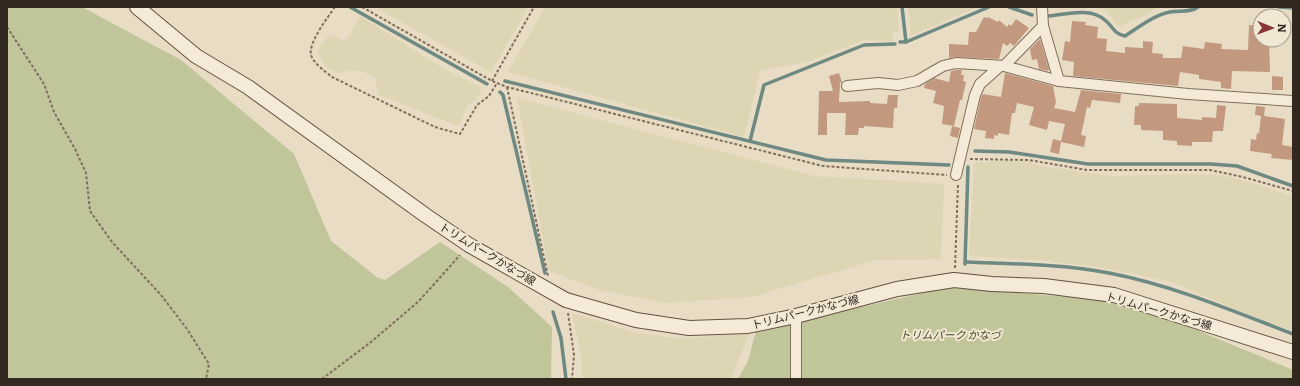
<svg xmlns="http://www.w3.org/2000/svg" width="1300" height="386" font-family="Literata,'Noto Sans JP',serif">
	<rect width="100%" height="100%" fill="#e8dcc5"/>
	<g fill="#ddd5b3">
		<path d="M375,7H528L491,72Z"/>
		<path d="M545,7H897L899,32H893V41L864,40L806,62L760,71L744,137L508,72Z"/>
		<path d="M908,7H978L911,36Z"/>
		<path d="M1097,7H1156L1146,15L1118,27L1106,10Z"/>
		<path d="M360,16L444,69L482,88L476,100L467,106L459,126L379,95L375,78L364,72L350,70L339,73L326,67L317,51L329,35L344,40L349,37Z"/>
		<path d="M517,98L815,176L944,184L941,259L876,260L751,297L665,303L603,291L549,271Z"/>
		<path d="M1009,160L1029,161L1040,166L1113,176L1184,174L1220,175L1246,181L1293,196V331L1235,309L1172,282L1104,268L1038,260L969,256L974,163Z"/>
		<path d="M572,313L632,332L681,339L750,333L730,379H582V361Z"/>
	</g>
	<g fill="#c1c59a">
		<path d="M7,7H82L181,60L294,154L331,241L378,278L385,280L440,242L508,287L552,327L551,379H7Z"/>
		<path d="M949,287L1115,301L1148,310L1293,370V379H738L748,361L756,331Z"/>
	</g>
	<g fill="none" stroke-linecap="round" stroke-linejoin="round">
		<g stroke="#6e8981" stroke-width="3.5">
			<path d="M350,7L487,84"/>
			<path d="M1009,7L1032,15"/>
			<path d="M1279,7L1293,8"/>
			<path d="M1049,16C1068,14 1091,7 1106,21C1115,29 1113,33 1125,36C1139,27 1154,15 1170,12C1180,10 1190,13 1198,7"/>
			<path d="M900,42H906L902,7"/>
			<path d="M906,42L989,7"/>
			<path d="M505,81L826,160L949,165"/>
			<path d="M500,92L503,95L545,273"/>
			<path d="M750,141L764,85L864,45L895,44"/>
			<path d="M975,151L1009,152L1088,164H1211L1237,166L1293,186"/>
			<path d="M967,262C1015,264 1063,264 1109,273C1172,285 1233,311 1293,334"/>
			<path d="M965,264L968,167"/>
			<path d="M553,312L561,338L566,379"/>
		</g>
	</g>
	<g fill="#c2997f">
		<path d="M984,17L987,18L988,17L998,22L999,20L1007,27L1009,24L1011,26L1016,19L1029,28L1014,46L1010,43L1007,46L1003,43L999,59L956,57L949,58V44L968,45L969,32H976Z"/>
		<path d="M1072,21L1086,22L1085,25L1098,27L1097,38L1107,39L1106,51L1125,53V47L1143,48V41L1153,42L1152,53L1163,54V58H1181L1183,46L1204,49L1205,42L1222,44L1221,49L1248,50L1249,25L1260,26V40H1269L1270,72L1232,71L1231,89L1221,88V82L1199,79V75L1180,72L1178,86L1073,76L1074,62L1062,60L1065,41L1070,42Z"/>
		<path d="M1040,39L1049,69L1048,71L1039,69L1037,59L1032,60L1030,49Z"/>
		<path d="M957,70H962L961,75H964L963,81L966,82L962,100H960L954,126L942,124L944,106L933,103L936,91L924,88L925,84L934,78L949,82L951,71Z"/>
		<path d="M839,73L842,82L840,83L839,102L870,101V103L887,104L888,95H898L897,108H894L893,128L864,126V128H859L858,135H845L846,113H827V135H818L819,91H833L829,76Z"/>
		<path d="M1005,73L1053,86L1056,102L1054,108L1075,112L1081,90L1121,94L1120,103L1092,100L1090,108L1087,107L1081,135L1086,136L1084,147L1061,142L1059,154L1050,152L1053,139L1061,141L1065,124L1049,121L1047,130L1029,125L1034,107L1017,103L1015,113H1012L1009,135L998,133V136L994,135V139L985,138L986,131L974,129L981,97L983,94L1001,97Z"/>
		<path d="M1272,76L1283,77V90H1272Z"/>
		<path d="M1139,103L1177,104V118L1202,120V117L1216,118L1217,105L1226,106L1223,131H1213L1212,142H1192V146L1177,145V141L1163,140V131L1141,130V125H1134L1135,106H1139Z"/>
		<path d="M1256,106L1265,107L1264,116L1285,119L1282,145L1293,147V160L1271,158L1272,154L1250,151L1251,139L1256,140L1257,133L1259,134L1261,116L1255,115Z"/>
		<path d="M952,126L960,128L958,138L950,136Z"/>
	</g>
	<g fill="none" stroke-linecap="round" stroke-linejoin="round">
		<defs>
			<g id="street">
				<path d="M1042,7L1043,26L1059,81L1188,94L1293,101"/>
				<path d="M1004,66L1059,81"/>
				<path d="M847,86L878,83L898,85L917,81L943,66L956,63L1004,66L1043,26"/>
				<path d="M956,175L975,95L980,84L999,67"/>
				<path d="M796,316V379"/>
			</g>
			<path id="secondary" d="M137,7L196,56L248,87L425,215L469,245L566,300L636,320L689,328L748,326L796,316L897,289L954,280L992,284L1044,286L1114,295L1293,352"/>
		</defs>
		<use href="#street" stroke="#816f5d" stroke-width="12"/>
		<use href="#secondary" stroke="#635040" stroke-width="16"/>
		<g stroke="#816f5d" stroke-width="2" stroke-dasharray="3 2" stroke-linecap="butt">
			<path d="M335,7C328,17 308,43 311,55C313,63 326,72 332,77L435,127L460,134L477,105L489,96L497,83"/>
			<path d="M362,7L492,81L507,87L823,166L947,175"/>
			<path d="M7,27L44,84L54,112L75,149L86,173L90,211L112,242L161,295L187,329L209,364L206,379"/>
			<path d="M492,81L534,7"/>
			<path d="M507,87L548,276"/>
			<path d="M970,159L1029,160L1087,170H1210L1243,177L1293,191"/>
			<path d="M955,268L958,184"/>
			<path d="M568,313L574,355L572,379"/>
			<path d="M322,379L371,342L419,301L460,255"/>
		</g>
		<use href="#street" stroke="#f4ead7" stroke-width="10"/>
		<use href="#secondary" stroke="#f4ead7" stroke-width="14"/>
	</g>
	<g text-anchor="middle" dominant-baseline="central" stroke-width="4" stroke-linejoin="round" paint-order="stroke">
		<g font-size="11" fill="#33281f" stroke="#f1e7d3">
			<text transform="translate(488 253) rotate(31)">トリムパークかなづ線</text>
			<text transform="translate(1159 310) rotate(16)">トリムパークかなづ線</text>
			<text transform="translate(805 311) rotate(-14)">トリムパークかなづ線</text>
		</g>
		<g font-size="11" font-style="italic" fill="#454d28" stroke="#f1e7d3">
			<text x="950" y="334">トリムパーク かなづ</text>
		</g>
	</g>
	<rect width="1300" height="386" fill="none" stroke="#33281f" stroke-width="16"/>
	<g transform="translate(1272 28) rotate(91)"><circle r="19" fill="#f1e7d3" stroke="#a59b8b"/>
	<path d="M0-3L7 15L0 10L-7 15Z" fill="#883438"/>
	<text y="-6" font-size="11" font-weight="bold" text-anchor="middle" fill="#33281f">N</text>
	</g>
</svg>
